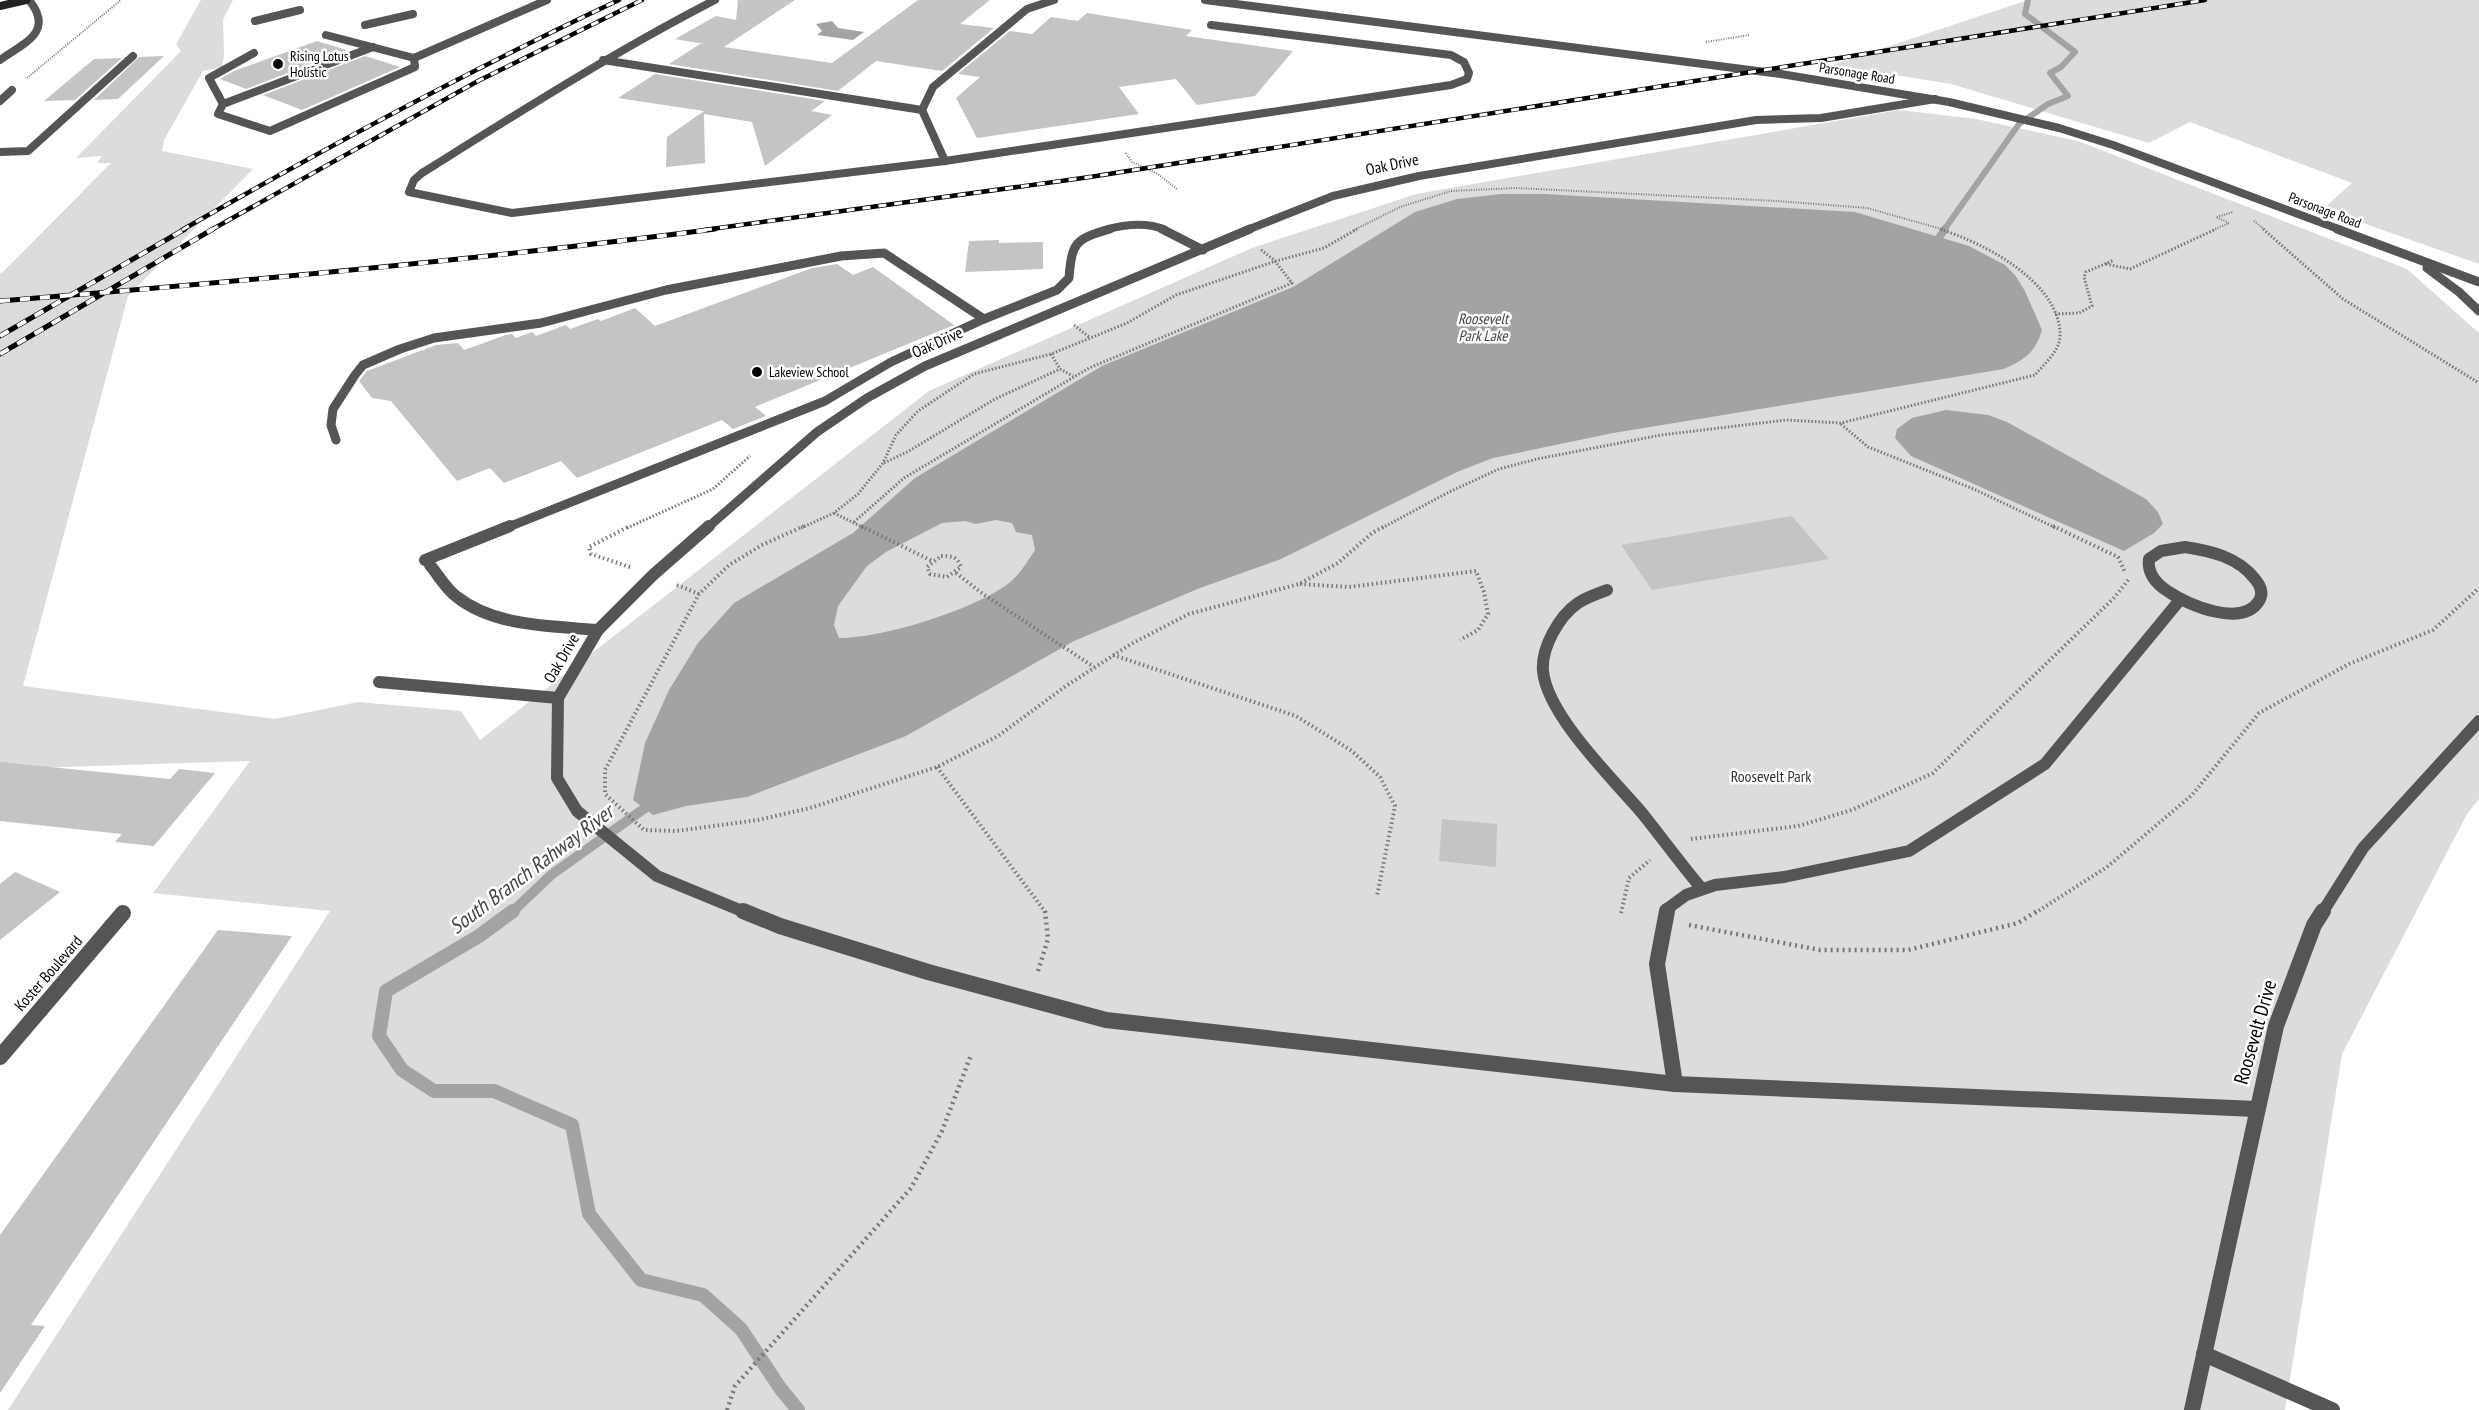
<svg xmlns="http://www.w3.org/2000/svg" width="2479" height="1410" font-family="'PT Sans Narrow',sans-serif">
	<rect width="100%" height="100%" fill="#fff"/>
	<g fill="#dcdcdc">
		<path d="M201,0H233L223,20L224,56L222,67L203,71L164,140L162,151L253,169L128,296L23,686L275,719L358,702L461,711L480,740L929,391L1252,248L1416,194L1899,110L1976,119L2078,141L2407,269L2479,333V799L2467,814L2342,1054L2285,1410H8L330,911L153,893L250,761L0,769V273L3,272L111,163H97L102,156L76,158L181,51L176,44Z"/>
		<path d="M2028,0H2479V264L2323,209L2352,183L2190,122L2149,143L1951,84L1832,65Z"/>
	</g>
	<g fill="#a3a3a3" fill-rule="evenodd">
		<path d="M832,21L838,28L864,32L853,40L817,35L822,31L816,24Z"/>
		<path d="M1501,194H1545L1855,212L1969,246L2005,265L2015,275L2025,291L2042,330C2035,353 2025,359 2004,369L1613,433L1493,458L1457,472L1281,559L1200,588L1074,641L906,736L747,797L686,806L653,815L633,800L645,743L669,690L698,643L734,603L853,533L915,478L1102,366L1293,287L1415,212L1457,199ZM996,520L1012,523L1016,532L1032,535L1035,550C1026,564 1017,579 1002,588C965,612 883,638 839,638L834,625L838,606L867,566L886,552L942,523L965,521L976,524Z"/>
		<path d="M1946,410L1988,415L2007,422L2146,499L2158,512L2163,524L2154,533L2124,551L1911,456L1895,438L1897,429L1912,418Z"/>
	</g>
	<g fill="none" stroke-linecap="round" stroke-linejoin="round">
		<path stroke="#a3a3a3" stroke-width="6" d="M1944,230L2019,124L2048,104L2068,96L2050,73L2061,67L2075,52L2025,14L2028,0"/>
		<path stroke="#a3a3a3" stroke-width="8" d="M1940,236L1945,229"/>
		<path stroke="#a3a3a3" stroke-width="10" d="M511,913L551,875L645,808"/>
		<path stroke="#a3a3a3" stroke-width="14" d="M513,911L479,936L386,991L379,1036L402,1070L434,1091H494L572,1125L589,1214L641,1280L703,1295L741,1329L780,1388L798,1410"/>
	</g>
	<g fill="#c4c4c4">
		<path d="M738,0H795L724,47L832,63L918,0H990L960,24L994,28L942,71L876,61L838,91L669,64L700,44H704L675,39L716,16L736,20Z"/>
		<path d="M1087,13L1192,30L1186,36L1293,51L1255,96L1197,105L1176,79L1119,87L1139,114L977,138L956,98L980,77L958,74L1010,31L1032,34L1051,17L1078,21Z"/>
		<path d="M317,41L347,50L246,89L220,79L234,71Z"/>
		<path d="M164,56L118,99L94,100L139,57Z"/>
		<path d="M365,56L400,67L302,110L263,95Z"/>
		<path d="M122,58L75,100L44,101L94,59Z"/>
		<path d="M655,74L825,101L811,111L832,115L765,166L752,122L704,114L705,163L666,167L667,137L704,111L618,98Z"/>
		<path d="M999,240V243L1043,242V269L965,272L969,241Z"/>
		<path d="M837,264L853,275L873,267L954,325L755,407L766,416L733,429L722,420L577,478L561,461L504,483L490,468L457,481L391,401L372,398L359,381L367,371L436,345L458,343L464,350L506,335L512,334L516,338L532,332L536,336L566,325L570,329L598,319L601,321L635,308L655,326L812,268Z"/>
		<path d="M1792,516L1829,559L1652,590L1621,545Z"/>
		<path d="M0,762L170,779L179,769L215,773L154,846L115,842L122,834L0,821Z"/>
		<path d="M1442,819L1497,824L1496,867L1439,861Z"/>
		<path d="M15,872L60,892L0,940V884Z"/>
		<path d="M218,930L292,936L31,1325L45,1326L0,1393V1235Z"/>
	</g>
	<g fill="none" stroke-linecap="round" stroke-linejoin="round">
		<g stroke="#777" stroke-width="2" stroke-dasharray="1 1.5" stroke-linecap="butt">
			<path d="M1706,42L1749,35"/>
			<path d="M27,78L121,0"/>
			<path d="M1126,153L1132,162L1158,174L1178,190"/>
			<path d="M2217,217L2233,212"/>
			<path d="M2254,221L2265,230"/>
			<path d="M1354,230L1400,207L1451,191L1516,188L1777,201L1867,208L1945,230"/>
			<path d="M2213,230L2229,223L2216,217"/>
		</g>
		<g stroke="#777" stroke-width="3" stroke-dasharray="1.5 2" stroke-linecap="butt">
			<path d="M2263,229L2343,299L2479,383"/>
			<path d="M2106,264L2130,269L2216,229"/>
			<path d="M2055,314L2079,313L2092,306L2084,277L2086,272L2114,260"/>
			<path d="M1074,325L1089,337"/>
			<path d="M1051,354L1060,369L1073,376"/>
			<path d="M1841,424L1868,447L1976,490L2056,528"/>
			<path d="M884,463L909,451L995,399L1060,369"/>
			<path d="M834,513L864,528"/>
			<path d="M854,522L904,478L1089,368L1292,283L1274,260L1260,249"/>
			<path d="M627,528L713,489L750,456"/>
			<path d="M801,528L834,513L858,494L883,463L896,435L918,411L974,374L1051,354L1127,323L1176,295L1276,261L1324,248L1357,229"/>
			<path d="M1382,528L1449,492L1499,469L1537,459L1661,435L1786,420L1841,423L2035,375C2044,364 2059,352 2060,337C2062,283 1983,242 1939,229"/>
		</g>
		<g stroke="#777" stroke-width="4" stroke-dasharray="1.5 3" stroke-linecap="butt">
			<path d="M804,526L762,545L729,565L699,594L605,770V794L644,830L676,831L758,820L810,808L937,767L998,736L1066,686L1131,644L1189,614L1299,584L1338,563L1372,533L1385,526"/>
			<path d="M861,526L932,561"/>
			<path d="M2053,526L2118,557L2125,572"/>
			<path d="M941,556C951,556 957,556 961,567L947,577L930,574L927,567Z"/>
			<path d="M630,567L591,554L589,547L630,526"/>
			<path d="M956,573L983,594L1094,667"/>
			<path d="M1300,584L1349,587L1476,571L1484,592L1488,614L1478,630L1460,640"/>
			<path d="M677,585L699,594"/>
			<path d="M1113,655L1296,716L1352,751L1380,777L1395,806L1377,896"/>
			<path d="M937,767L1046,913"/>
			<path d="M1691,839L1798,826L1852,810L1933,773L2113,599L2129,579"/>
			<path d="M1621,913L1629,878L1650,860"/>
			<path d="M2035,913L2107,867L2192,795L2259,713L2349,664L2433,630L2479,588"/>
		</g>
		<g stroke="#777" stroke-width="4.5" stroke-dasharray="2 4" stroke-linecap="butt">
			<path d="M1689,925L1820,950H1908L2018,923L2037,911"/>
			<path d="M1038,971L1048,939L1045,911"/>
			<path d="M727,1410L735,1386L911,1188L942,1131L971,1055"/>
		</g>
		<g stroke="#555" stroke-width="8">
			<path d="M715,0C614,52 518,113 422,173L414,180L409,192L512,213L945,161L1451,85L1467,79L1469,73L1464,62L1451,55L1211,25"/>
			<path d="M255,21L300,10"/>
			<path d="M365,25L413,14"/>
			<path d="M326,35L414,58L547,0"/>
			<path d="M373,47L223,104L218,114L270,131L415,67L414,58"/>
			<path d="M0,60C24,43 55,32 29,0"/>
			<path d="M603,60L922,110"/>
			<path d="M0,101L12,90"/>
			<path d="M223,104L209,78L254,53"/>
			<path d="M0,152L28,151L133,56"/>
			<path d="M945,161L922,110L933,87L1027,9L1054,0"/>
			<path d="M1105,230C1123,225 1147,222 1165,230"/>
			<path d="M1247,230L1333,196L1419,176L1756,120L1821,118L1935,99"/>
		</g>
		<g stroke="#555" stroke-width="9">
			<path d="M1162,229L1203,250"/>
			<path d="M336,440L331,425L333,409L355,375L363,365L400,349L434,338L541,323L666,290L841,256L884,253L984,319"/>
			<path d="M506,528L825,401L891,362L984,319L1057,290L1069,278C1072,242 1075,239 1110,229"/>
			<path d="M707,528L817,432L867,398L925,366L1250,229"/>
		</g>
		<g stroke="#555" stroke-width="12">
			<path d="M709,526L653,575L598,630L558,698L557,778L577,811L657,876L747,913"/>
			<path d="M2185,547C2211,551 2238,557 2255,579C2260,585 2264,593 2259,601C2242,628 2188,605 2169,592C2156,584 2147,574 2149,559L2161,551Z"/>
			<path d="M425,560L510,526"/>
			<path d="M430,565C439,576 446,589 457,597C495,627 553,626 598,630"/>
			<path d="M1607,590C1597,594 1587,597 1578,603C1559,616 1541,648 1543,671C1547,715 1613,779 1642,813C1662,838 1681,864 1702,889"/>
			<path d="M379,682L558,698"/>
			<path d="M1666,913L1667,909L1686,895L1715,885L1784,877L1909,851L2045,764L2179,601"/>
		</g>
		<g stroke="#555" stroke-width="16">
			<path d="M743,911L780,926L928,972L1106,1020L1675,1084L2256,1109"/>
			<path d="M1667,911L1657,964L1675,1084"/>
			<path d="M2204,1354L2332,1410"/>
		</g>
		<path stroke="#555" stroke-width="16" d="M0,1057L123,913"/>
		<path stroke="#555" stroke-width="8" d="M1205,0L1781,74L1949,102L2059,128L2113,145L2341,230"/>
		<g stroke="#555" stroke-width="9">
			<path d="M2337,229L2479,282"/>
			<path d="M2427,268L2459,292L2479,311"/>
		</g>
		<path stroke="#555" stroke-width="12" d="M2322,913L2363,848L2479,721"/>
		<path stroke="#555" stroke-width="16" d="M2192,1410L2276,1026L2314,925L2323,911"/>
		<path stroke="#222" stroke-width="8" d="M0,6L26,0"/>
		<defs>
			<g id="rail-far1">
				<path d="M182,230C325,148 470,70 619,0"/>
				<path d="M211,230L478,81L642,0"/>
				<path d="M704,230L1090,177L2205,0"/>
			</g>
			<g id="rail">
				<path d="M0,301C239,282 477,260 715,229"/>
				<path d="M0,336L185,229"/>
				<path d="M0,354L213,229"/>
			</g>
		</defs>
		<use href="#rail-far1" stroke="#000" stroke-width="4.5"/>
		<use href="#rail" stroke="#000" stroke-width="5"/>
		<use href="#rail-far1" stroke="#fff" stroke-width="3" stroke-dasharray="8" stroke-linecap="butt"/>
		<use href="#rail" stroke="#fff" stroke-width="4" stroke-dasharray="10" stroke-linecap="butt"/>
	</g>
	<g fill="#000" stroke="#fff" stroke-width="2">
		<circle cx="278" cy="64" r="6"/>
		<circle cx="757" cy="372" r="6"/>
	</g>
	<g text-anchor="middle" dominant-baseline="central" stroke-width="5" stroke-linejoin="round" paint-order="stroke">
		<g font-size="14" fill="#000" stroke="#fff" text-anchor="start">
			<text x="290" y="56">Rising Lotus<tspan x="290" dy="16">Holistic</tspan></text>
			<text x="769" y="372">Lakeview School</text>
		</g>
		<g font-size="14" fill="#000" stroke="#fff">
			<text transform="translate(1857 73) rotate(9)">Parsonage Road</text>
			<text transform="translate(2325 210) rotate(21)">Parsonage Road</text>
		</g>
		<g font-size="15" font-style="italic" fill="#444" stroke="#fff">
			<text x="1483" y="318">Roosevelt<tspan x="1483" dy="17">Park Lake</tspan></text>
		</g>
		<g font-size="16" fill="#000" stroke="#fff">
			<text transform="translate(1392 164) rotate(-12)">Oak Drive</text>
			<text transform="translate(937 342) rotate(-24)">Oak Drive</text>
			<text transform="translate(561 658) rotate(-60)">Oak Drive</text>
			<text transform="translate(48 973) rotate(-49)">Koster Boulevard</text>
		</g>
		<g font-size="16" fill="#333" stroke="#fff">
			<text x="1771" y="776">Roosevelt Park</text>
		</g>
		<g font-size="20" fill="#000" stroke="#fff">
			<text transform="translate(2255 1032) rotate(-74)">Roosevelt Drive</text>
		</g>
		<g font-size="21" font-style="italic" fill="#444" stroke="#fff">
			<text transform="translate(531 869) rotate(-37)">South Branch Rahway River</text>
		</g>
	</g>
</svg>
